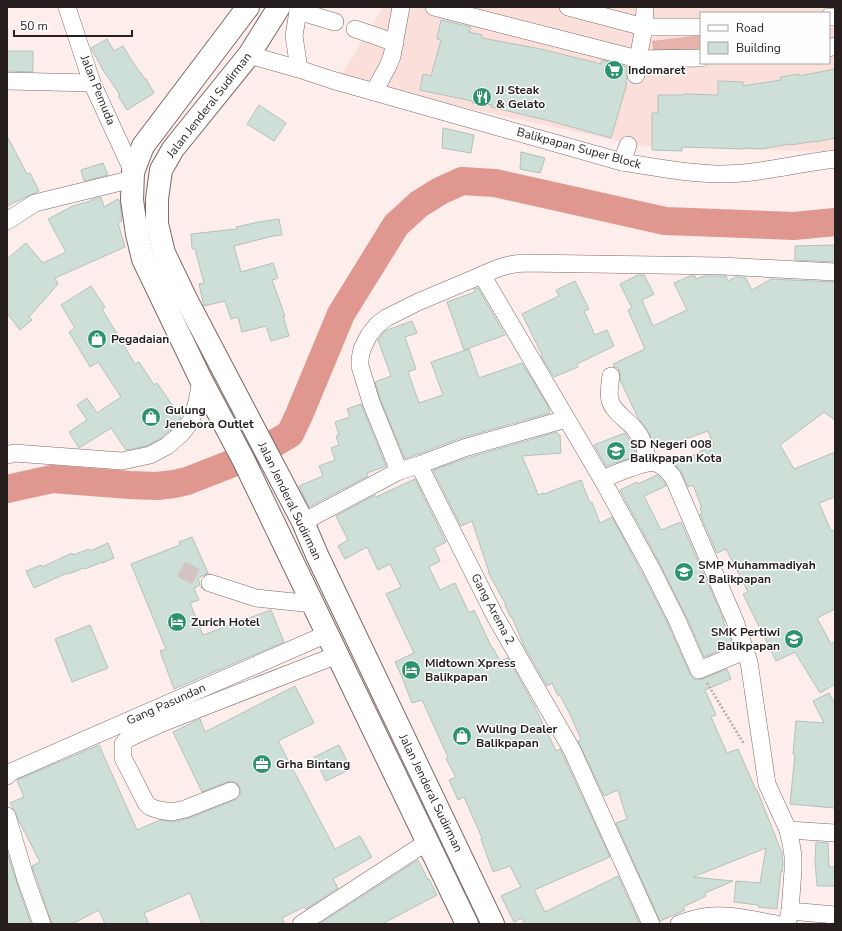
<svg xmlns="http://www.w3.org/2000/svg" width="842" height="931" font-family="'Nunito Sans',sans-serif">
	<rect width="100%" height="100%" fill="#fdedeb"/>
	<path fill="#fbdfdb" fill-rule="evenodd" d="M383,7H835V152L641,146L338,80ZM701,13H829V63H701Z"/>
	<path fill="#e8b2ac" d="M701,35V52L654,58L652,41Z"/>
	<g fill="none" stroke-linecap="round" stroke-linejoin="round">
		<path stroke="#df9790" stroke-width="28" d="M7,489L52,479L130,485L157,486L174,484L187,481L246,458L256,454L290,434L299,415L341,314L396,225L419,204L440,191L462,181L495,183L665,221L794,226L835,222"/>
	</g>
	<g fill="#cedfd7" stroke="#b1c2b9">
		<path d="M441,20L471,27L469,32L482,35V38L541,49L601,64L602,60L627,67V78L625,83H627L611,138L550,121L491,107L492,105L472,103V101L420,90L423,74L431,76L441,40L437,39Z"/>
		<path d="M107,39L114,51L123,46L132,61L145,79H146L154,93L127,110L118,96L120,95L103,70L91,48Z"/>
		<path d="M7,51H33V72L7,71Z"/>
		<path d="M835,69V138L816,142V141L791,145L790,144L760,149L744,148V149L682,147V151L652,150V113H658V95H684L685,94L718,95V81L743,82V86L781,80L780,77L799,74V76Z"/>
		<path d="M259,105L286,123L274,141L247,124Z"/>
		<path d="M443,128L474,135L471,153L442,148Z"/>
		<path d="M7,136L27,174L30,173L39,191L7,206Z"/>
		<path d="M521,152L545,158L540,173L520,169Z"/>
		<path d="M103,163L108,175L84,181L81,170Z"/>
		<path d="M101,197L104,207L118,199L120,202L122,221L118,223L125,247L55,278L58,284L29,317L32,320L20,330L7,313V259L26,243L43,263L66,252L48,219L73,206L91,201V200Z"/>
		<path d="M279,219L282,235L273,236L234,246L241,272L273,263L278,278L272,280L285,316H283L289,336L271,341L266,326L242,332L238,317L231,319L225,301L204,306L199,284L204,283L195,249H192L191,234L237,229L236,227L259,222Z"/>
		<path d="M835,245V262L795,260V246Z"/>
		<path d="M638,275H644L654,294L642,300L653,326L687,310L674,283L690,276H695L696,279L704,276H726L728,281L736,277H745L752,290L771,279L835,282V420L824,412L780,445L794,469L835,452V497L819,503L831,531L835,530V609L817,618L831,644L835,641V684L820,693L795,652L776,661L743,594L748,592L726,549L717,553L700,514L702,513L700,508H702L693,485L688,487L682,473L675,464L714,445L708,431L663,447L660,442L654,445L648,431L638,418L620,380V372L618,368L614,367L613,364L645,349L628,310L632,308L620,284Z"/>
		<path d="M575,281L589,309L584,311L595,335L607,330L614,346L577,364L578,367L554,377L541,356L542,355L522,314L559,296L556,290Z"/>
		<path d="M91,286L105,307L102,309L135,364L139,362L154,385L157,383L181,418L174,427L161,438L147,446L126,450L111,428L79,448L69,432L87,420L77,405L87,398L97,413L121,397L98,362L90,367L69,332L75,328L61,305Z"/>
		<path d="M478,288L505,335L464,350L447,302L475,292L474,289Z"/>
		<path d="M412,321L417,333L405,337L416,369L408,372L419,403L443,395L431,362L469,349L479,378L522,363L548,406L550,413L461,438L405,459L380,399L375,382L391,376L378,340L384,332L387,330Z"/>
		<path d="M361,404L386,466L367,473L368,476L309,507L299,486L323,476L319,466L335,460L331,448L339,445L336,436L339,435L335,422L350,417L347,409Z"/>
		<path d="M557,432L558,435H560L561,453L522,456L534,484L538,495L544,493V494L581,480L590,503L592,502L600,523L612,517L642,573L668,624L690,674L693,678L697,680L702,679L727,669L731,679L705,690L716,715L711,717L727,753L738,749L756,790H757L782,853L783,864L782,872L781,871L777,909L758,907V905L734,902L736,881L760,883L766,848L693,877L733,881L705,893L706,896L683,907L685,910L660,921L616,823L627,819L618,790L604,796L578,741L581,739L568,710V711L560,695L558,696L552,683L547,686L524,646L512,617L511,618L505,605H506L488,572H489L472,521L461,526L433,470L467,458Z"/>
		<path d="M625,433L633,445L636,456L606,466L594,445Z"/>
		<path d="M657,475L664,482L666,486L644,496L661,530L681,522L705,577H704L707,581L724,621L723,622L727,629L733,645L704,657L686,616L660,564L620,490L637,482L638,484Z"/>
		<path d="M415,479L446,542L434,548L440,561L429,567L440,590L455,583L469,613L474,610L492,648H493L500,661L508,658L534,705L556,751L560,749L563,755L610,857L534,890L545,912L618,876L640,924H521L524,923L522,918L514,922L501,896L521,887L510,866L493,872L481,839L482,838L464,797L458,800L449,780L456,777L446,759L448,757L422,700L412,703L402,677L395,662L414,653L386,594L401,587L390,564L378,570L367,547L345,559L338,546L348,540L336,516L375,495L376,497Z"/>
		<path d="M192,537L208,573L198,578L200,585L194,588L199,600L190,603L203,635L271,610L284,642L174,689L160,651L166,649L131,564L180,545L179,542Z"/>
		<path d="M108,543L114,558L102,563V562L85,569L84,568L68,574L67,573L34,588L26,571L41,565L42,567L72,553L73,555L89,549L90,551Z"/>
		<path d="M90,625L108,668L72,682L55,639Z"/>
		<path d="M295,686L314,723L278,741L335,849L360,836L372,857L333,879L338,888L306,909L304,907L282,918L285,924H202L190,893L144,913L149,924H105L99,910L72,924H52L51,921L32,866L40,862L18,819L16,813L10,803L24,797L17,780L99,745L137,830L160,820L174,822L189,818L235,800L239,797L241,793L240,788L237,783L232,781L227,782L202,792L173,732L200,719L205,732Z"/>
		<path d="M829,693L835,704V808L790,804L795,754H793L796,721L824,723L813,701Z"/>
		<path d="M339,745L351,769L326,781L314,757Z"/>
		<path d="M816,842L828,843L829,867H835V886H817L815,860Z"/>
		<path d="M7,852L17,883L31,924H7Z"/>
		<path d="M418,860L428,880L429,879L437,895L382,924H319Z"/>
	</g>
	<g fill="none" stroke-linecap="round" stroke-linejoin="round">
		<path stroke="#d2c4c2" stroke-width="17" stroke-dasharray="17 8" stroke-linecap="butt" d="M181,569L198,578L210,583"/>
		<defs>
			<g id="minor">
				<path d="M67,7L92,83L133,172"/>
				<path d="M434,7L638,59L701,58"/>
				<path d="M568,7L644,27H701"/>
				<path d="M298,11L335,22"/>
				<path d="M829,17H835"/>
				<path d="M355,29L376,36L395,43"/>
				<path d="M829,48L835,46"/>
				<path d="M249,55L299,69L332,80L622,162C655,167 689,174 722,174C760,174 798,163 835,159"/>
				<path d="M299,69L294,36L298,11L300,7"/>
				<path d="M636,75L638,59L644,27L645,7"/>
				<path d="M7,81L92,83"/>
				<path d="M374,92L388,66L392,56L401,7"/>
				<path d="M622,162L628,145"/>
				<path d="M7,221L35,203L133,179"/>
				<path d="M611,376C610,383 608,393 610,400C613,412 627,420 634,428C644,440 645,448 648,462"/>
				<path d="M7,455L14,453L122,461L150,455L167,446L181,434L191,421L197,402L201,380"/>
				<path d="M419,465L495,616L572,750L651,924"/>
				<path d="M399,471L371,402L360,366V359L362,349L369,335L377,325L386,318L418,302L482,275"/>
				<path d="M602,479C612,475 647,460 656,463C663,465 668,471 673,477L735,621L749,662L767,784L788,830"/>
				<path d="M303,522L399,471L419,465L464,448L566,419"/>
				<path d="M210,583L256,598L313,604"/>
				<path d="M745,651L699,670L677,620L651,568L602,479L482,275C498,268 507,264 524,263L722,266L835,272"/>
				<path d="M7,776L11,772L327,634"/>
				<path d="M231,791L185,809L172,812L159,810L150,807L146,803L123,758V744L127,739L162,723L337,655"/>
				<path d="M7,816L26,880L42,924"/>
				<path d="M790,911L835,915"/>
				<path d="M301,924L427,842"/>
				<path d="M679,924C687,921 695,918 704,917C728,913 752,920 776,924"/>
				<path d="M787,924L790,911L793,870V856L791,843L788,830L835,833"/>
			</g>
			<g id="highway">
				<path d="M248,7L143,146L133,172L132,200L137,234L143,259L201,380L243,459L467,924"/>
				<path d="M279,7L249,55L173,149L161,170L157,199V224L164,253L185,297L303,522L317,555L493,924"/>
			</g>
		</defs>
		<use href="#minor" stroke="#7b6a68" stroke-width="18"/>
		<use href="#highway" stroke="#7b6a68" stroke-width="24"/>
		<path stroke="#b7aaa8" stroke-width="2.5" stroke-dasharray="2 2" stroke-linecap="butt" d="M707,683L744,744"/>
		<use href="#minor" stroke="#fff" stroke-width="17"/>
		<use href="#highway" stroke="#fff" stroke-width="22"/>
	</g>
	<defs>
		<symbol id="supermarket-disc" viewBox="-11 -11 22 22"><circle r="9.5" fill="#2d926e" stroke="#fefefe"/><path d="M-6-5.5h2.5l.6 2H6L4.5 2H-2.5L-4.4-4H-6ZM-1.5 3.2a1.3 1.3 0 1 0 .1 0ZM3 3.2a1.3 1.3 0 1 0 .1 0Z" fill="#fff"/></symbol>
		<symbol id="restaurant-disc" viewBox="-11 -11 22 22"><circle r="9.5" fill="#2d926e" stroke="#fefefe"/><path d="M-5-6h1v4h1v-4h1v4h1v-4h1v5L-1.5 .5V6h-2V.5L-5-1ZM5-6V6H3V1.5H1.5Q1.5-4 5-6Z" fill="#fff"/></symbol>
		<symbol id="shop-disc" viewBox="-11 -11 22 22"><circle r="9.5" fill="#2d926e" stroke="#fefefe"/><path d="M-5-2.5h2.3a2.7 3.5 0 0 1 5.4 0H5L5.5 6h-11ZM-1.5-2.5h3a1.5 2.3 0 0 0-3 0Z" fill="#fff"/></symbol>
		<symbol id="school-disc" viewBox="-11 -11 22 22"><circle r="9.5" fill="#2d926e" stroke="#fefefe"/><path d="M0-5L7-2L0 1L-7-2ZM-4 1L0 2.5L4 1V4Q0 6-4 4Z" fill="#fff"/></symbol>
		<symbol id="hotel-disc" viewBox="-11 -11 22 22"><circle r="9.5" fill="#2d926e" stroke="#fefefe"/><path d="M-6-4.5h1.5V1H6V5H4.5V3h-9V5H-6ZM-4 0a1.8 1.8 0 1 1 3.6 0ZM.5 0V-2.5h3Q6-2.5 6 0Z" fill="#fff"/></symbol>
		<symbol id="office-disc" viewBox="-11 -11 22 22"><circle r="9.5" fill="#2d926e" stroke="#fefefe"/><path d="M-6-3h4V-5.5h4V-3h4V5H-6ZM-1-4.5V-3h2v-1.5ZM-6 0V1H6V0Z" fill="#fff"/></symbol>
	</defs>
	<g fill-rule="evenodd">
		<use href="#supermarket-disc" x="603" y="59" width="22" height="22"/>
		<use href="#restaurant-disc" x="471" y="86" width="22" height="22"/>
		<use href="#shop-disc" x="86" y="328" width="22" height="22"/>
		<use href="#shop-disc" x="140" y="406" width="22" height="22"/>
		<use href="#school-disc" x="605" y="440" width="22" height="22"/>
		<use href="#school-disc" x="673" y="561" width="22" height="22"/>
		<use href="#hotel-disc" x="166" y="611" width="22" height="22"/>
		<use href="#school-disc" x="783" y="628" width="22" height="22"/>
		<use href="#hotel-disc" x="400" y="659" width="22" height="22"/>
		<use href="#shop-disc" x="451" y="725" width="22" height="22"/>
		<use href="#office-disc" x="251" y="753" width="22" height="22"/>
	</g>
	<g text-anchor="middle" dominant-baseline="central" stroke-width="3" stroke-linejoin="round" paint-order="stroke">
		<g font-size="12" font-weight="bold" fill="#261f1e" stroke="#fefefe" text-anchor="start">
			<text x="628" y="70">Indomaret</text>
			<text x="496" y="90">JJ Steak<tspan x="496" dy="14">&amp; Gelato</tspan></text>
			<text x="111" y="339">Pegadaian</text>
			<text x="165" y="410">Gulung<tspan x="165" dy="14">Jenebora Outlet</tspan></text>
			<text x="630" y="444">SD Negeri 008<tspan x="630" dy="14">Balikpapan Kota</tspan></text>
			<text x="698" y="565">SMP Muhammadiyah<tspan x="698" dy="14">2 Balikpapan</tspan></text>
			<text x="191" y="622">Zurich Hotel</text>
			<text x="780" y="632" text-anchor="end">SMK Pertiwi<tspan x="780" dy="14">Balikpapan</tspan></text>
			<text x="425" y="663">Midtown Xpress<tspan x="425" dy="14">Balikpapan</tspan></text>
			<text x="476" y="729">Wuling Dealer<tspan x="476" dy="14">Balikpapan</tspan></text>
			<text x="276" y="764">Grha Bintang</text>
		</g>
		<g font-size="12" fill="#261f1e" stroke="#fefefe">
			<text transform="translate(98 90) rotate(68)">Jalan Pemuda</text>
			<text transform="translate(209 105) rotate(-52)">Jalan Jenderal Sudirman</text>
			<text transform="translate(579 148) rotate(15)">Balikpapan Super Block</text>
			<text transform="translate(290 501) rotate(64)">Jalan Jenderal Sudirman</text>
			<text transform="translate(493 609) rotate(62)">Gang Arema 2</text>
			<text transform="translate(166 704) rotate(-24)">Gang Pasundan</text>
			<text transform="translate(431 793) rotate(64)">Jalan Jenderal Sudirman</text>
		</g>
	</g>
	<rect width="842" height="931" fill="none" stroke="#261f1e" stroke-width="16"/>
	<rect x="700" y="12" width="130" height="52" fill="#fefefe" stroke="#a8a5a4"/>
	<rect x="708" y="25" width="20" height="6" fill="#ffffff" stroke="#a8a5a4"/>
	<text x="736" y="32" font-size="12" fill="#261f1e">Road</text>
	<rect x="708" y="42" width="20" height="12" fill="#cedfd7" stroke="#a8a5a4"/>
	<text x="736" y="52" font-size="12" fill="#261f1e">Building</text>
	<path d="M14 30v6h118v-6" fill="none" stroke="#261f1e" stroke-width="2"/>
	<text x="20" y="30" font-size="12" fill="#261f1e" stroke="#fefefe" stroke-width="3" paint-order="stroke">50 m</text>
</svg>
